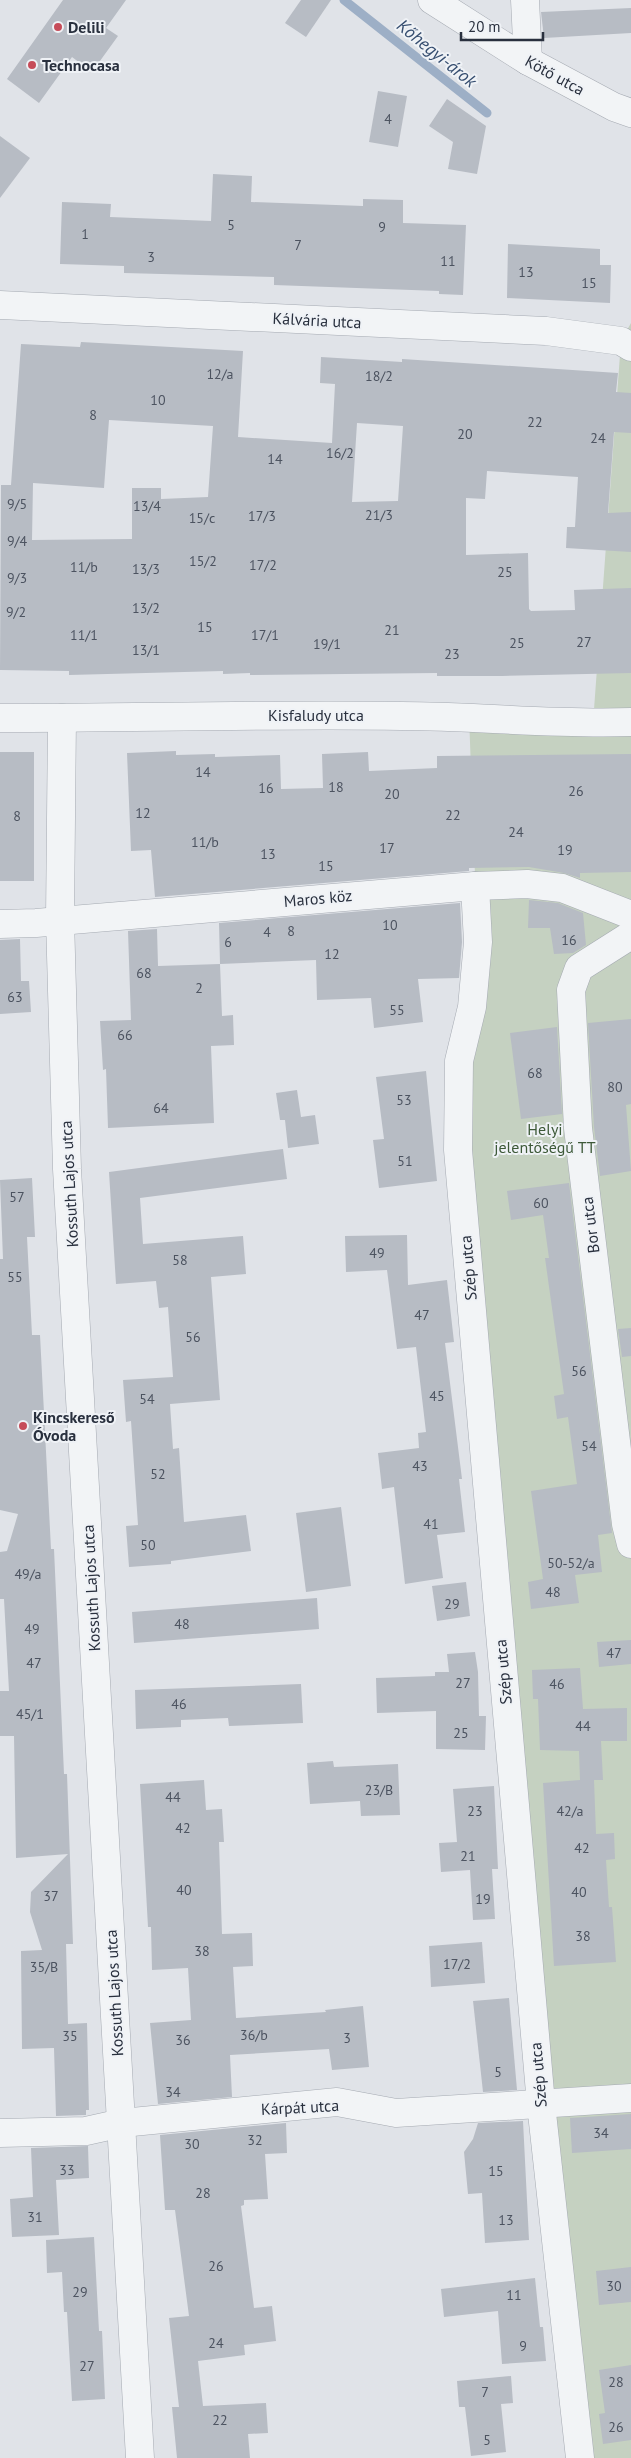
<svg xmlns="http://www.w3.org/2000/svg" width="631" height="2458" font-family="'PT Sans',sans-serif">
	<rect width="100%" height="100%" fill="#e0e3e8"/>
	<path fill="#c5d1c1" d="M631,323V2458H580L458,1150L476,901L469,716L593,723L621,341Z"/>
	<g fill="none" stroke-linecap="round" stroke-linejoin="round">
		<path stroke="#9dafc6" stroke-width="9" d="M344,0L487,113"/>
	</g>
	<g fill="#b7bcc4" fill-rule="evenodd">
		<path d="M63,0H126L106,28L118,36L92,72L72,57L39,103L7,79Z"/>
		<path d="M301,0H331L306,37L285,23Z"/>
		<path d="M631,8V33L544,38L541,12Z"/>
		<path d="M378,91L407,96L398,147L369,142Z"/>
		<path d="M447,99L486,126L477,174L448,169L453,142L429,126Z"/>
		<path d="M0,136L30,158L0,198Z"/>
		<path d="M213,174L252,176L251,202L363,206V199L403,200V223L466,225L463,295L439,294V291L274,285V277L124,273V266L60,264L62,202L111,204L110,217L211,221Z"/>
		<path d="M508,244L600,249V265H611L610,303L507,298Z"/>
		<path d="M81,342L243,351L238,437L332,443L335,384L320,383L321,357L402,362V359L618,373L616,392L631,393V433L614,432L608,513L631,512V552L566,548L567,527H575L578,477L487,471L485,499L466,498V555L528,553L529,609L531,611L575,610L574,590L631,588V673L502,676H437V673L250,675V673L223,674V671L69,675V671L0,670L1,485H11L21,344L80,347ZM109,420L213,426L208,497L161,499V488H132V539L32,540L33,483L104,488ZM357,423L403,426L398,501L352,502Z"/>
		<path d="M176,751V755L215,754V757L280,755L281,789L323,788L322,754L368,752L369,771L437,768V756L631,754V872L580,873V878L564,873L529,867L469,868V871L155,897L151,850L131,851L127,753Z"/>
		<rect x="0" y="752" width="34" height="129"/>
		<path d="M529,900L558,903L583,913L586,945L573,953L554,954L550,928H528Z"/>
		<path d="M460,903L462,942L459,978L418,979L423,1022L374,1028L371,998L317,1000L316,960L220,964L222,1016L233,1015L234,1045L211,1046L214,1123L108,1128L106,1069L103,1070L100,1021L131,1020L128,931L157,929L158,966L220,964L219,923Z"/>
		<path d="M20,939L21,981H29L31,1012L0,1014V940Z"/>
		<path d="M631,1019V1104L626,1105L631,1171L600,1176L594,1127L588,1023Z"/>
		<path d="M557,1027L562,1114L521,1119L510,1033Z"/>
		<path d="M426,1071L437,1181L379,1188L373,1140L384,1139L376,1077Z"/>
		<path d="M297,1090L301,1117L315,1115L319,1144L288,1148L285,1120H280L276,1093Z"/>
		<path d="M283,1149L287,1179L140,1198L143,1244L243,1236L246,1274L211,1277L220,1400L170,1404L173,1449L179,1448L184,1522L246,1515L251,1551L171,1561V1564L129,1567L126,1526L138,1525L131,1421L126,1422L123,1380L173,1377L168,1307L159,1308L156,1281L116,1284L109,1172Z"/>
		<path d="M32,1178L35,1237H27L32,1335H40L51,1549H54L64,1774H67L73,1944H66L68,2024L87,2023L89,2110H86V2115H84L56,2116L54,2048L22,2049L21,1951L42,1950L30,1912L31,1892L68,1854L16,1858L14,1736H0V1691H9L4,1599H0V1552L7,1551L18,1514L0,1510V1259H3L0,1180Z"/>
		<path d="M569,1183L612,1533L598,1535L602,1572L575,1575L579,1603L531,1609L528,1582L543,1579L531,1491L577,1484L568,1417L557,1419L554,1396L564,1394L545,1258H549L543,1215L511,1220L507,1191Z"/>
		<path d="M407,1235L408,1285L447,1280L454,1342L445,1343L462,1479H459L465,1532L437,1535L443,1578L405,1584L394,1487L382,1489L378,1453L419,1448L418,1433L426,1432L416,1347L397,1349L387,1270L346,1272L345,1236Z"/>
		<path d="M631,1328V1356L622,1357L618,1329Z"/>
		<path d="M341,1507L351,1586L306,1592L296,1513Z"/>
		<path d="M466,1582L470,1616L437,1621L432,1586Z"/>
		<path d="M317,1598L319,1629L134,1643L132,1612Z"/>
		<path d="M631,1640V1664L599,1667L597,1642Z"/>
		<path d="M475,1652L478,1672L479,1716H486L485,1750L436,1749V1711L377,1713L376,1678L435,1676V1672H449L447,1654Z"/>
		<path d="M580,1668L583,1709L627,1708V1741H601L603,1780H594L596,1834L614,1833L615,1859L606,1860L609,1907H612L616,1962L554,1966L543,1783L580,1780L579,1751L540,1750L538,1699H533L532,1670Z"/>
		<path d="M301,1684L303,1723L229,1726L228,1718L181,1720V1727L136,1729L135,1690Z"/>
		<path d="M333,1761L334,1767L398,1764L400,1815L361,1816L360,1801L310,1804L307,1763Z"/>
		<path d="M204,1780L206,1810L222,1809L224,1842H219L222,1934L252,1933L253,1966L233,1967L236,2018L326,2012L325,2010L363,2006L369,2067L332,2070L329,2049L230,2055L232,2097L158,2104L150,2023L191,2020L188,1968L152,1970L151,1927H148L140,1784Z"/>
		<path d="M494,1786L498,1869H492L495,1919L473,1920L470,1870L441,1872L439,1843L457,1842L453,1789Z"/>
		<path d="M482,1942L485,1983L431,1987L429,1946Z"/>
		<path d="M509,1998L517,2090L483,2092L473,2001Z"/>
		<path d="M631,2114V2149L572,2153L570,2118Z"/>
		<path d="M523,2121L529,2240L485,2243L482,2193L468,2194L464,2152L473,2139L478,2123Z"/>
		<path d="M286,2123L287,2153L265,2154L268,2199L244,2200V2205L241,2206L254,2308L272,2306L276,2341L244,2345L245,2355L198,2361L203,2406L266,2403L268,2433L248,2434L250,2458H177L172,2407H179L169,2318L189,2316L175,2210H165L160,2135Z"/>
		<path d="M88,2146L89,2178L56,2180L59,2235L12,2237L10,2199L33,2197L31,2148Z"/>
		<path d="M94,2237L99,2331H102L105,2399L72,2401L67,2312H64L62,2272L47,2273L46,2240Z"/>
		<path d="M631,2267V2302L599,2305L596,2271Z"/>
		<path d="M535,2278L540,2327H543L546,2361L502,2364L498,2311L444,2317L441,2289Z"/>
		<path d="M631,2365V2440L603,2444L599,2414L605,2413L599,2370Z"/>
		<path d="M511,2376L513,2403L501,2404L506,2452L471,2456L465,2407H459L457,2381Z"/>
	</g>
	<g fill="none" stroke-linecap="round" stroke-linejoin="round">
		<defs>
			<g id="minor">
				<path d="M432,0L528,61L614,107L631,113"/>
				<path d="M525,0L528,61"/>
				<path d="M0,305L546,331L621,341L631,347"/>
				<path d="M0,718C134,718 267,714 401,716C477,716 554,725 631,722"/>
				<path d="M62,718L60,919L67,1169L140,2458"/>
				<path d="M475,886L478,942L472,1007L459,1061L458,1150L541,2104L580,2458"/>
				<path d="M0,924L36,923L475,886L527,884L562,888L631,915"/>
				<path d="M631,935L579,968L571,990L578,1128L626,1524L631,1544"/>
				<path d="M0,2133L86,2131L122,2123L337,2102L396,2113L631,2098"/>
			</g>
		</defs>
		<use href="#minor" stroke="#a5aab2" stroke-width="29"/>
		<use href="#minor" stroke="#f2f4f6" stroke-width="28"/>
	</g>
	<g fill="#c64c59" stroke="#eff2f6" stroke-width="2">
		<circle cx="58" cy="27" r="5"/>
		<circle cx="32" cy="65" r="5"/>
		<circle cx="23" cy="1426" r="5"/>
	</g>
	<g text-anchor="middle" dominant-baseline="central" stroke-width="4" stroke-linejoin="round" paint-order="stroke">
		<g font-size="14" fill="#4c5360">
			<text x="388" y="119">4</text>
			<text x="231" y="225">5</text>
			<text x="382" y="227">9</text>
			<text x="85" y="234">1</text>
			<text x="298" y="245">7</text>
			<text x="151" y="257">3</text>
			<text x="448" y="261">11</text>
			<text x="526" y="272">13</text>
			<text x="589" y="283">15</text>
			<text x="220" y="374">12/a</text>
			<text x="379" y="376">18/2</text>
			<text x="158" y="400">10</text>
			<text x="93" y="415">8</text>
			<text x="535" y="422">22</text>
			<text x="465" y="434">20</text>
			<text x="598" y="438">24</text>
			<text x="340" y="453">16/2</text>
			<text x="275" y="459">14</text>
			<text x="17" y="504">9/5</text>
			<text x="147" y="506">13/4</text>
			<text x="379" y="515">21/3</text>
			<text x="262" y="516">17/3</text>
			<text x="202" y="518">15/c</text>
			<text x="17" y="541">9/4</text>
			<text x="203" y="561">15/2</text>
			<text x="263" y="565">17/2</text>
			<text x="84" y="567">11/b</text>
			<text x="146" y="569">13/3</text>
			<text x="505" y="572">25</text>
			<text x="17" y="578">9/3</text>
			<text x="146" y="608">13/2</text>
			<text x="16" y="612">9/2</text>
			<text x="205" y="627">15</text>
			<text x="392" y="630">21</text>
			<text x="84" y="635">11/1</text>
			<text x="265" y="635">17/1</text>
			<text x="584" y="642">27</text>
			<text x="517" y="643">25</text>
			<text x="327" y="644">19/1</text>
			<text x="146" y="650">13/1</text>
			<text x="452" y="654">23</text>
			<text x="203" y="772">14</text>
			<text x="336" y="787">18</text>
			<text x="266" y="788">16</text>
			<text x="576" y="791">26</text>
			<text x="392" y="794">20</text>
			<text x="143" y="813">12</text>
			<text x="453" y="815">22</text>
			<text x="17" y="816">8</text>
			<text x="516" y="832">24</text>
			<text x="205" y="842">11/b</text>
			<text x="387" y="848">17</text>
			<text x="565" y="850">19</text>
			<text x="268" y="854">13</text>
			<text x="326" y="866">15</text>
			<text x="390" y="925">10</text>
			<text x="291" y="931">8</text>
			<text x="267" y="932">4</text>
			<text x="569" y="940">16</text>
			<text x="228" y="942">6</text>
			<text x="332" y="954">12</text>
			<text x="144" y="973">68</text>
			<text x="199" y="988">2</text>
			<text x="15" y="997">63</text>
			<text x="397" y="1010">55</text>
			<text x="125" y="1035">66</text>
			<text x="535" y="1073">68</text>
			<text x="615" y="1087">80</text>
			<text x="404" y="1100">53</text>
			<text x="161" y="1108">64</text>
			<text x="405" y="1161">51</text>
			<text x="17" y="1197">57</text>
			<text x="541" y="1203">60</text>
			<text x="377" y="1253">49</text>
			<text x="180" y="1260">58</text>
			<text x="15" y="1277">55</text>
			<text x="422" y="1315">47</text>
			<text x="193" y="1337">56</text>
			<text x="579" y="1371">56</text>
			<text x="437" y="1396">45</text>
			<text x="147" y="1399">54</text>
			<text x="589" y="1446">54</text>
			<text x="420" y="1466">43</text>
			<text x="158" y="1474">52</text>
			<text x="431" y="1524">41</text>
			<text x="148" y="1545">50</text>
			<text x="571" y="1563">50-52/a</text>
			<text x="28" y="1574">49/a</text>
			<text x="553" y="1592">48</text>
			<text x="452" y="1604">29</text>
			<text x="182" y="1624">48</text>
			<text x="32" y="1629">49</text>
			<text x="614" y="1653">47</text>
			<text x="34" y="1663">47</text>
			<text x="463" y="1683">27</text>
			<text x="557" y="1684">46</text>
			<text x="179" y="1704">46</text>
			<text x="30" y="1714">45/1</text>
			<text x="583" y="1726">44</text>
			<text x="461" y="1733">25</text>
			<text x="379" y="1790">23/B</text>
			<text x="173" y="1797">44</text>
			<text x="475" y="1811">23</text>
			<text x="570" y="1811">42/a</text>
			<text x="183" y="1828">42</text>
			<text x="582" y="1848">42</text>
			<text x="468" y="1856">21</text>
			<text x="184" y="1890">40</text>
			<text x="579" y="1892">40</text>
			<text x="51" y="1896">37</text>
			<text x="483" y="1899">19</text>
			<text x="583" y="1936">38</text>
			<text x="202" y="1951">38</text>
			<text x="457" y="1964">17/2</text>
			<text x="44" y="1967">35/B</text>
			<text x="254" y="2035">36/b</text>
			<text x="70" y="2036">35</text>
			<text x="347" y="2038">3</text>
			<text x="183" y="2040">36</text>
			<text x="498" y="2072">5</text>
			<text x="173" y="2092">34</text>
			<text x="601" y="2133">34</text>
			<text x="255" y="2140">32</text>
			<text x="192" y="2144">30</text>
			<text x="67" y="2170">33</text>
			<text x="496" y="2171">15</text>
			<text x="203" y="2193">28</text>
			<text x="35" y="2217">31</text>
			<text x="506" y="2220">13</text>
			<text x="216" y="2266">26</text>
			<text x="614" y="2286">30</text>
			<text x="80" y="2292">29</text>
			<text x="514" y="2295">11</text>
			<text x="216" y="2343">24</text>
			<text x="523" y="2346">9</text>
			<text x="87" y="2366">27</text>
			<text x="616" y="2382">28</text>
			<text x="485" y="2392">7</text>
			<text x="220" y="2420">22</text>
			<text x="616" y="2427">26</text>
			<text x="487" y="2440">5</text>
		</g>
		<g font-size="16" font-weight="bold" fill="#29303e" stroke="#eff2f6" text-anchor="start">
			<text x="68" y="27">Delili</text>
			<text x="42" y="65">Technocasa</text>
			<text x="33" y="1417">Kincskereső<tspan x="33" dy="18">Óvoda</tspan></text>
		</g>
		<g font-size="16" fill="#29303e" stroke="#eff2f6">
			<text transform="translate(555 75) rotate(29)">Kötő utca</text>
			<text transform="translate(317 320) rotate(3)">Kálvária utca</text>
			<text x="316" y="715">Kisfaludy utca</text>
			<text transform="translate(318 898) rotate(-5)">Maros köz</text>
			<text transform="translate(69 1184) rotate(-93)">Kossuth Lajos utca</text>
			<text transform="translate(590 1225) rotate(-97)">Bor utca</text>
			<text transform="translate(468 1268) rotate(-95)">Szép utca</text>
			<text transform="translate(91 1588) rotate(-93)">Kossuth Lajos utca</text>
			<text transform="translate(503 1672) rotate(-95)">Szép utca</text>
			<text transform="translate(114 1993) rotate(-93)">Kossuth Lajos utca</text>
			<text transform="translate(538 2075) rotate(-95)">Szép utca</text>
			<text transform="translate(300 2107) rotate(-3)">Kárpát utca</text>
		</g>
		<g font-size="16" fill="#3d5938" stroke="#eff2f6">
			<text x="545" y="1129">Helyi<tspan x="545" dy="18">jelentőségű TT</tspan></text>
		</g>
		<g font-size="18" font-style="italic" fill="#364e70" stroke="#eff2f6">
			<text transform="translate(437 53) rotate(39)">Kőhegyi-árok</text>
		</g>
	</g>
	<path d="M461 32v8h82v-8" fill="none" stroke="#29303e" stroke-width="2.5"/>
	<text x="468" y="32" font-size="15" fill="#29303e" stroke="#eff2f6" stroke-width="4" paint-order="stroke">20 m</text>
</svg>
